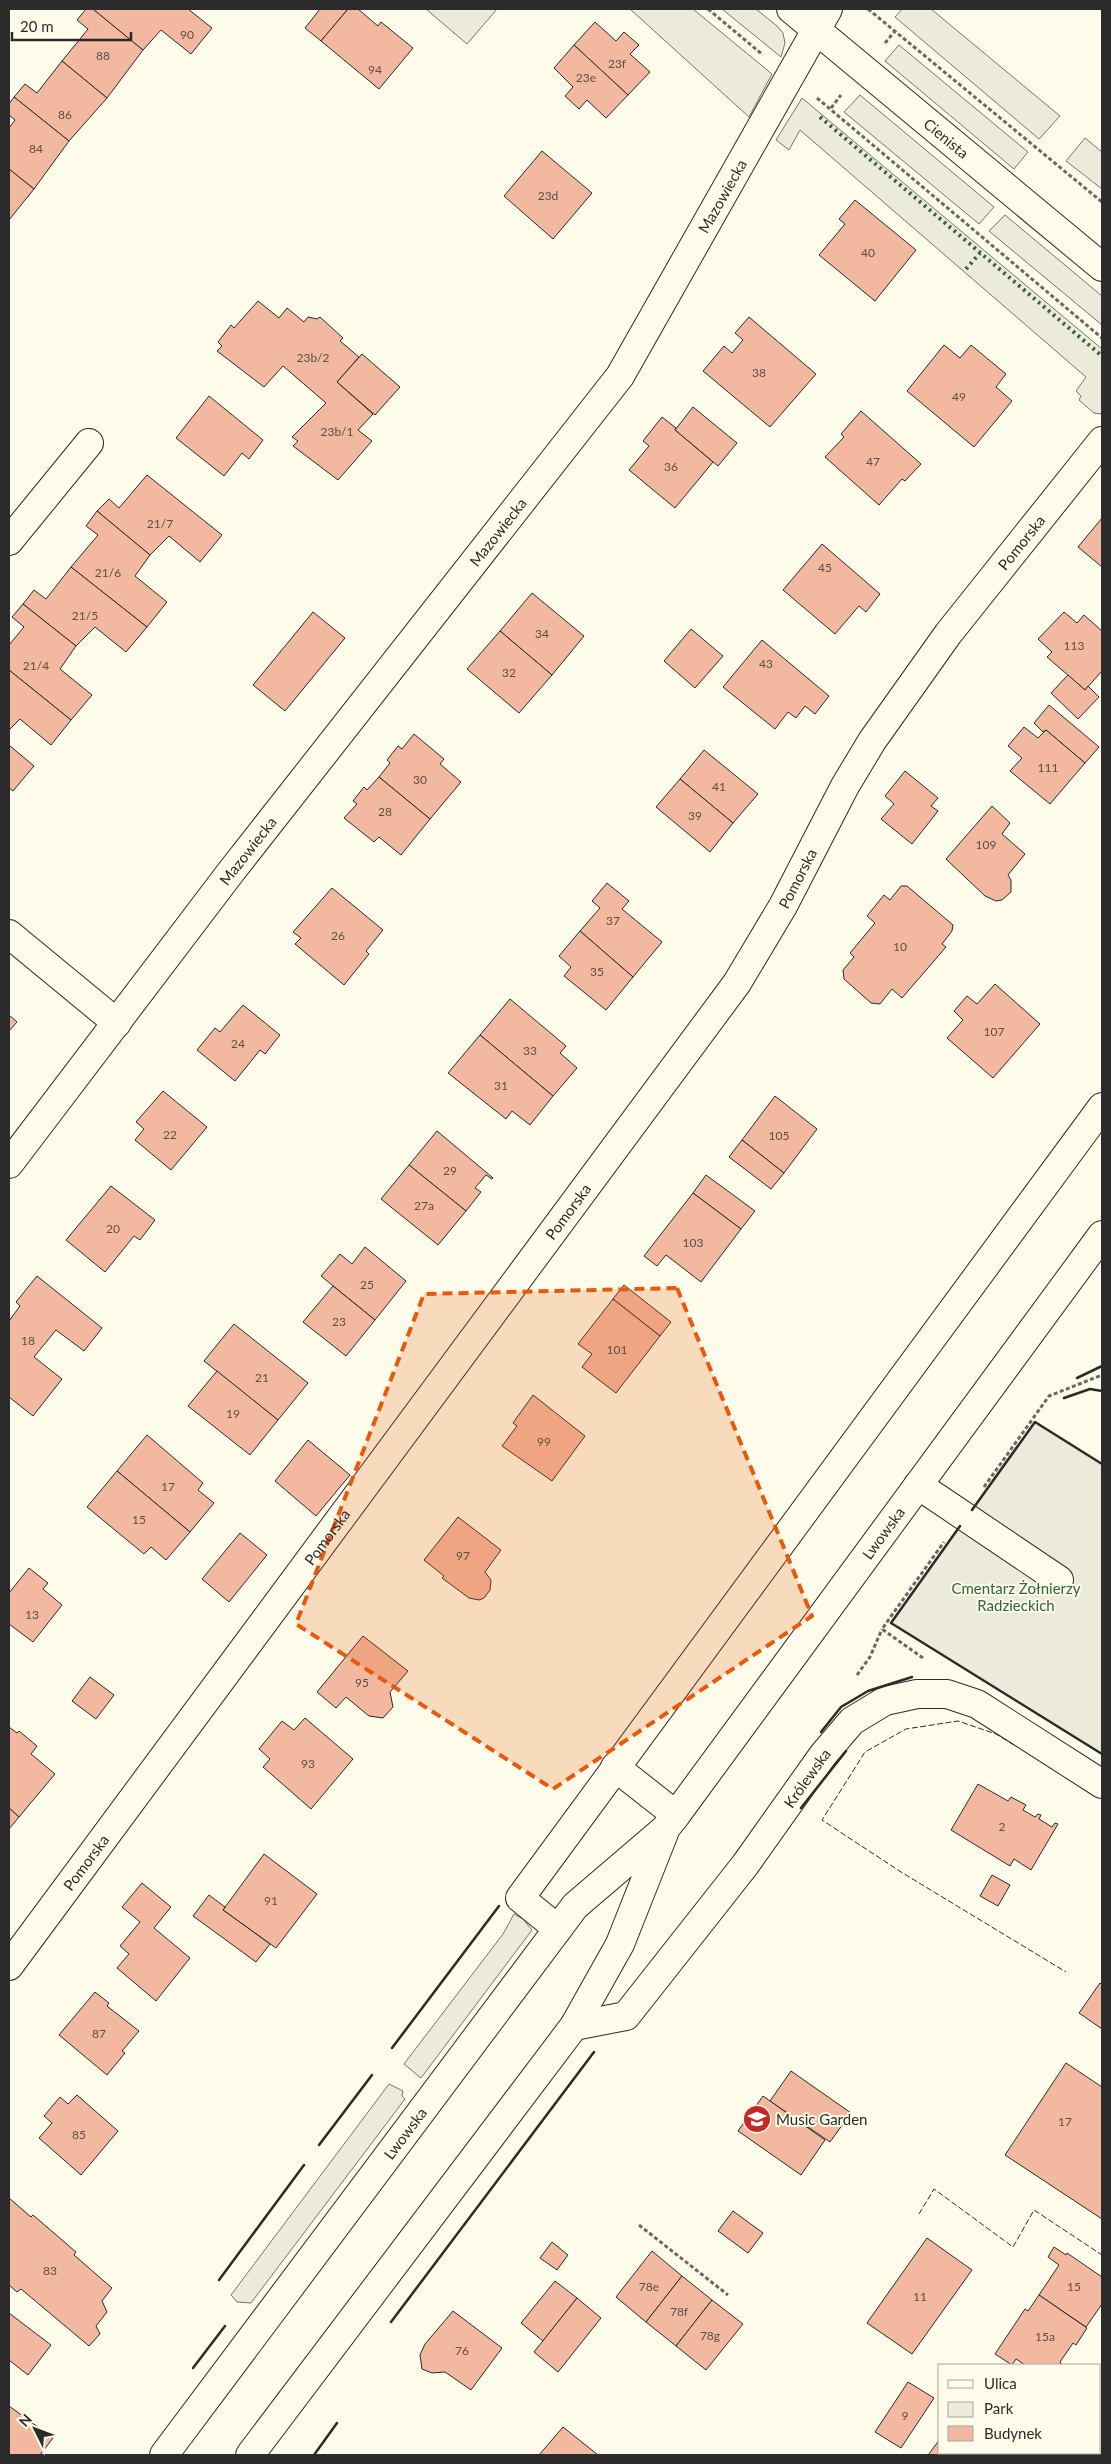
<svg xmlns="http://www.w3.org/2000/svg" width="1111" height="2464" font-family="Lato,sans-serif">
	<rect width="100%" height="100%" fill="#fdfbea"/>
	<g fill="#ecebdb" stroke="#74746e">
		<path d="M426,9H497L467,44Z"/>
		<path d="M630,9H693L772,74L749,117Z"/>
		<path d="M722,9H756L777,26L783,33L785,43L781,57Z"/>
		<path d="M902,9H931L1060,116L1039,139L895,17Z"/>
		<path d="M899,45L1028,152L1014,169L885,61Z"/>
		<path d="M860,95L994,207L979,224L844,112Z"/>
		<path d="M802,98L1102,349V414L1094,413L1079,400L1081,396L1076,391L1086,377L800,130L789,150L776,140Z"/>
		<path d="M1085,138L1102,152V189L1066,161Z"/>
		<path d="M1005,215L1102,296V325L989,231Z"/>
		<path d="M1035,1422L1102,1464V1754L891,1623Z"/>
		<path d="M514,1914L523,1919L532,1930L421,2078L404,2064L503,1934Z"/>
		<path d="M389,2084L403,2091L402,2096L405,2099L251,2303L237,2302L231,2295Z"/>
	</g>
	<g fill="#f2b8a0" stroke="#2b2b2b">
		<path d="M86,9H93L143,50L107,98L62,61L88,29L77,20Z"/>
		<path d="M93,9H188L212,28L191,54L161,30L143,50Z"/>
		<path d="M320,9H348L321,41L305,28Z"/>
		<path d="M348,9H358L378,26L381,22L413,48L379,89L321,41Z"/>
		<path d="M595,22L616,41L624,32L639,45L630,54L650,72L628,95L574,45Z"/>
		<path d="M574,45L628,95L606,118L587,100L579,109L565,96L573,87L554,68Z"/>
		<path d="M62,61L107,98L69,141L14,97L25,84L37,93Z"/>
		<path d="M14,97L69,141L34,189L9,169V128L15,120L9,115V104Z"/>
		<path d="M542,151L592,193L553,239L504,196Z"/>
		<path d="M9,169L34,189L9,220Z"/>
		<path d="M855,200L916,250L875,301L819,255L845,224L839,219Z"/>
		<path d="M258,301L279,318L287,308L304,322L308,317L317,319L320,317L343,338L340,341L359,357L337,382L373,414L358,430L372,441L338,480L293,446L298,441L292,437L326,403L283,366L264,387L217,351L222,346L218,342L231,325L234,328Z"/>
		<path d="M749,317L816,374L770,427L703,371L724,346L732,353L743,340L735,333Z"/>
		<path d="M944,345L960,358L971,345L1006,374L996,387L1012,401L974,447L907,391Z"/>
		<path d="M362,354L400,387L375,415L337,382Z"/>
		<path d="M209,396L263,440L249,459L242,453L224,476L176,438Z"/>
		<path d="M693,407L737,443L718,466L675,430Z"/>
		<path d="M861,411L921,464L905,481L902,479L879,505L825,457L844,437L841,434Z"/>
		<path d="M662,417L676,428L675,430L713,462L675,508L629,470L649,446L643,441Z"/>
		<path d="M147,475L222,535L200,562L169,536L150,555L97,511L109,499L119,508Z"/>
		<path d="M97,511L150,555L135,576L167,602L147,627L71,567L98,535L86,526Z"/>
		<path d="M1102,518V567L1078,547Z"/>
		<path d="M822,544L880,594L866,612L859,606L835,634L783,590Z"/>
		<path d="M71,567L147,627L126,652L95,627L76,646L23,604L34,590L46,599Z"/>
		<path d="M532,593L584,636L552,675L500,631Z"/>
		<path d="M23,604L76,646L60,669L92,695L71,720L9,670V645L24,627L12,617Z"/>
		<path d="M313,612L345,638L285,711L253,685Z"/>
		<path d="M1064,612L1077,623L1084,615L1102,631V671L1085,690L1047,657L1052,652L1038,639Z"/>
		<path d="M691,629L723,656L695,688L664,661Z"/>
		<path d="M500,631L552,675L519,713L467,669Z"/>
		<path d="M762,640L829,696L815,714L805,706L796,718L788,712L775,729L723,687Z"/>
		<path d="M9,670L71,720L51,745L20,719L9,730Z"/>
		<path d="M1068,675L1085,690L1088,686L1099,697L1078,719L1051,693Z"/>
		<path d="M1049,705L1099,747L1085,763L1046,730L1043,732L1034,723Z"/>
		<path d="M1024,727L1038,738L1046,730L1085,763L1050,804L1010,771L1022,758L1008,746Z"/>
		<path d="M414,734L444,759L440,764L461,782L430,819L379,777L390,763L387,760L398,746L402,749Z"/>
		<path d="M9,745L34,766L13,791L9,788Z"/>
		<path d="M704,750L758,794L733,823L680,779Z"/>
		<path d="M905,771L938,798L931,806L938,811L912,844L881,819L894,804L885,796Z"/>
		<path d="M379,777L430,819L401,855L379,837L374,842L344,818L357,804L353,801L364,787L367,790Z"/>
		<path d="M680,779L733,823L710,852L656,807Z"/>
		<path d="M992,806L1010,823L1002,834L1025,854L1008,875L1011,880V892L1002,900L996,901L985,896L946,859Z"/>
		<path d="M607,883L629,901L622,909L662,942L633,977L580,931L600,908L592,901Z"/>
		<path d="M901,886H907L953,925L952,931L942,944L946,947L902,998L892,989L880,1004L871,1003L844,979L843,970L854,957L850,953L875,923L867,916L884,895L890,900Z"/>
		<path d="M332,888L383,930L366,951L369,954L344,985L295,944L301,938L293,932Z"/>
		<path d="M580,931L633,977L606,1010L564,976L571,967L559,956Z"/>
		<path d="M995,984L1040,1024L993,1078L947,1038L963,1020L954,1011L967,996L977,1004Z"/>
		<path d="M510,999L566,1046L560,1053L577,1068L553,1096L480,1035Z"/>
		<path d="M243,1005L280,1035L265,1054L260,1050L235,1081L197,1050L215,1028L220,1032Z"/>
		<path d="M9,1015L17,1022L9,1031Z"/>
		<path d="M480,1035L553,1096L530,1125L512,1111L506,1119L448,1073Z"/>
		<path d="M163,1091L207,1127L171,1170L135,1140L144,1129L136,1122Z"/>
		<path d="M775,1096L817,1129L784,1173L742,1140Z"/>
		<path d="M437,1131L493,1178L492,1179L486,1175L475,1188L481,1192L466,1211L409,1165Z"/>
		<path d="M742,1140L784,1173L771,1189L729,1157Z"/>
		<path d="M409,1165L466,1211L438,1245L381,1199Z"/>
		<path d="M706,1175L755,1211L741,1229L693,1193Z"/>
		<path d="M111,1186L155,1220L140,1240L134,1236L105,1272L66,1240Z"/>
		<path d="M693,1193L741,1229L701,1282L666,1255L657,1266L644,1256Z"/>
		<path d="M365,1247L406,1281L375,1320L321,1276L340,1254L352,1264Z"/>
		<path d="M37,1276L102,1328L84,1351L56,1330L34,1357L62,1379L33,1416L9,1397V1321L20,1306L16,1302Z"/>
		<path d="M624,1285L671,1322L660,1336L613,1299Z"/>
		<path d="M333,1286L375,1320L346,1356L303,1322Z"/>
		<path d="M613,1299L660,1336L616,1393L582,1367L592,1354L578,1344Z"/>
		<path d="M234,1324L308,1383L278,1420L204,1361Z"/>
		<path d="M217,1371L278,1420L250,1455L188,1406Z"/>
		<path d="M533,1395L585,1436L552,1481L502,1446L517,1426L513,1423Z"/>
		<path d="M147,1435L203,1483L198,1490L214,1503L190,1532L117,1471Z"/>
		<path d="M308,1440L350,1475L316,1516L275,1481Z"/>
		<path d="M117,1471L190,1532L166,1560L151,1547L144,1554L87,1507Z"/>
		<path d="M458,1517L501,1550L485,1572L491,1580L490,1590L484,1598L479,1600L469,1598L442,1578L444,1576L424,1560Z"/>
		<path d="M240,1533L267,1555L229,1602L202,1579Z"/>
		<path d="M29,1568L48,1583L43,1589L62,1605L33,1642L9,1624V1593Z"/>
		<path d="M363,1636L408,1671L390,1692L393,1707L383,1718L369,1716L346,1697L336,1708L317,1692Z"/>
		<path d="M90,1677L114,1695L96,1719L72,1701Z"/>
		<path d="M305,1718L353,1759L311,1809L263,1767L270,1759L259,1749L282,1721L294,1730Z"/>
		<path d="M9,1727L17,1733L19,1731L37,1746L31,1754L55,1774L19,1817L9,1808Z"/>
		<path d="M978,1784L1008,1801L1011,1797L1026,1805L1023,1810L1035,1817L1038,1814L1041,1815L1039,1819L1052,1827L1055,1823L1058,1824L1031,1870L1014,1859L1010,1866L951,1830Z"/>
		<path d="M9,1808L19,1817L9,1829Z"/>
		<path d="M264,1854L317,1894L276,1948L223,1910Z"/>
		<path d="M992,1875L1010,1885L998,1906L980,1896Z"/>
		<path d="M142,1883L171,1907L154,1928L190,1958L156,2001L117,1968L129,1954L120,1946L140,1922L122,1907Z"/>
		<path d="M209,1895L225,1907L223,1910L270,1944L256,1962L193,1916Z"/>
		<path d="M1100,1983L1102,1985V2029L1079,2013Z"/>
		<path d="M95,1992L109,2003L107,2006L139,2031L122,2051L125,2053L107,2075L59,2035Z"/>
		<path d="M1066,2063L1102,2087V2219L1005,2155Z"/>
		<path d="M791,2071L851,2113L830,2142L770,2101Z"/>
		<path d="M77,2095L118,2131L81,2175L39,2138L52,2123L44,2116L60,2097L68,2104Z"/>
		<path d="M763,2096L825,2140L801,2175L738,2131Z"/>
		<path d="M9,2198L31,2217L33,2215L76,2252L74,2255L112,2288L102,2301L107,2312L96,2326L100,2334L89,2346L21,2289L17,2292L9,2285Z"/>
		<path d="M733,2211L763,2233L748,2253L718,2231Z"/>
		<path d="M927,2238L972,2270L912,2354L867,2323Z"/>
		<path d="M552,2242L568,2255L557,2270L540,2258Z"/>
		<path d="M1054,2247L1066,2255L1067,2253L1102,2277V2304L1086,2327L1039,2295L1059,2265L1048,2257Z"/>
		<path d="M652,2251L682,2276L646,2322L616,2297Z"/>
		<path d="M682,2276L712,2300L676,2346L646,2322Z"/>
		<path d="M555,2281L577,2298L543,2341L521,2323Z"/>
		<path d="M1039,2295L1087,2328L1076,2345L1073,2343L1060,2362L1062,2365H1025L1016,2359L1012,2365L995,2354L1025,2309L1028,2311Z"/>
		<path d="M577,2298L601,2318L558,2372L534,2352Z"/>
		<path d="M712,2300L743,2324L706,2370L676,2346Z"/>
		<path d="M453,2311L502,2348L471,2390L445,2372L432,2373L422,2369L420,2355L425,2344Z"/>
		<path d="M9,2313L51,2345L28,2375L9,2360Z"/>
		<path d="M908,2382L934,2398L901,2448L875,2432Z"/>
		<path d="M9,2406L53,2438L40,2455H9Z"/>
		<path d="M563,2427L598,2455H539Z"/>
		<path d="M940,2439V2453H996L1000,2455H928Z"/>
	</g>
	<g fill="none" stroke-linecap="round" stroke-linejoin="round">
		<defs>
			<g id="minor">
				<path id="s1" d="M791,9L1102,267"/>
				<path d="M9,541L89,443"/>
				<path d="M9,934L117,1023"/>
				<path id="s2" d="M9,1164L230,873L620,376L828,9"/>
				<path d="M918,1485L1059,1580"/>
				<path d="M615,1767L676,1815"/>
				<path d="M558,1929L520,1898L1102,1107"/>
				<path id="s3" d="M9,1966L737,983L783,906L845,786L872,741L948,634L1102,441"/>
				<path id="s4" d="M574,2026L626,2016L745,1865L823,1755L852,1721L885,1701L917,1694H947L977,1704L1102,1784"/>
			</g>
			<g id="major">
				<path id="s5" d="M164,2455L575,1906L665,1829L676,1815L1102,1235"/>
				<path d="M250,2455L574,2026L620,1944L664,1833"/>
			</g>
		</defs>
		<use href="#minor" stroke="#2b2b2b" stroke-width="30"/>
		<use href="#major" stroke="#2b2b2b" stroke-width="30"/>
		<g stroke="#6a6964" stroke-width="3" stroke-dasharray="4 2.5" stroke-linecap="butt">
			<path d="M708,9L763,55"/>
			<path d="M868,9L1102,202"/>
			<path d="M885,43L895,31"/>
			<path d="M817,98L1102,338"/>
			<path d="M831,108L841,95"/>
			<path d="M984,1487L1049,1396L1102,1375"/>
			<path d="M923,1658L882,1629L944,1542"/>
			<path d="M857,1675L870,1657L882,1629"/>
			<path d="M639,2225L728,2295"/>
		</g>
		<use href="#minor" stroke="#fdfbea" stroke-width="28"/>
		<use href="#major" stroke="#fdfbea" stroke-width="28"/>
		<g stroke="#34623c" stroke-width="4" stroke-dasharray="2.5 4" stroke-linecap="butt">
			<path d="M820,117L1102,356"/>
			<path d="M966,269L980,253"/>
		</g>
		<g stroke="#2b2b2b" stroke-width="1" stroke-dasharray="6 2.5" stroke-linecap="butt">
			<path d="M1014,1745L996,1734L958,1721L906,1729L865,1752L822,1820L901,1872L1066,1972"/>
			<path d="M919,2214L934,2189L1013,2247L1034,2210L1102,2255"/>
			<path d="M1032,2453L1036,2455"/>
		</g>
		<g stroke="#2b2b2b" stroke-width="2.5">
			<path d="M1077,1378L1102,1366"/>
			<path d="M1064,1398L1090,1389L1102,1391"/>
			<path d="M972,1510L1035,1422L1102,1464"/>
			<path d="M960,1526L891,1623L1102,1754"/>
			<path d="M821,1732L841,1707L868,1691L912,1677"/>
			<path d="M801,1808L846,1751"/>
			<path d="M392,2048L499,1906"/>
			<path d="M319,2145L372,2075"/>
			<path d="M219,2280L304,2165"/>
			<path d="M391,2322L594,2052"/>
			<path d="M193,2368L225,2326"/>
			<path d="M314,2455L337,2423"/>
		</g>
	</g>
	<path fill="#e8590c" fill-opacity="0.2" stroke="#e8590c" stroke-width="4" stroke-dasharray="10 6" stroke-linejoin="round" d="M677,1288L812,1616L553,1789L296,1624L424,1294Z"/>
	<defs>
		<symbol id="school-disc" viewBox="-11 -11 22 22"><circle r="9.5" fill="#c62828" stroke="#fdfbea"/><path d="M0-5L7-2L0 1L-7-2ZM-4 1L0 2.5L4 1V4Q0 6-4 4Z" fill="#fff"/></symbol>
	</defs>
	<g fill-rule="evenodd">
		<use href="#school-disc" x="741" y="2103" width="32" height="32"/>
	</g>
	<g text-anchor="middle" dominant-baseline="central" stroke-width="4" stroke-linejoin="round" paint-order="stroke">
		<g font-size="12" fill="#5d4e48">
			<text x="187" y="34">90</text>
			<text x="103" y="55">88</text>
			<text x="617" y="63">23f</text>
			<text x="375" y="69">94</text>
			<text x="586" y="77">23e</text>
			<text x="65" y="114">86</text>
			<text x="36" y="148">84</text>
			<text x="548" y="195">23d</text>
			<text x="868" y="252">40</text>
			<text x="313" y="357">23b/2</text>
			<text x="759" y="372">38</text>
			<text x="959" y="396">49</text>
			<text x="337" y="431">23b/1</text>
			<text x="873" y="461">47</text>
			<text x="671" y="466">36</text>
			<text x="160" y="523">21/7</text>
			<text x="825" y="567">45</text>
			<text x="108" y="572">21/6</text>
			<text x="85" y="615">21/5</text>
			<text x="542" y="633">34</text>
			<text x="1074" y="645">113</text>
			<text x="766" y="663">43</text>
			<text x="36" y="665">21/4</text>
			<text x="509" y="672">32</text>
			<text x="1048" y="767">111</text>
			<text x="420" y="779">30</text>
			<text x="719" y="786">41</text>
			<text x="385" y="811">28</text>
			<text x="695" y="815">39</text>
			<text x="986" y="844">109</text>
			<text x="613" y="920">37</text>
			<text x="338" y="935">26</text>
			<text x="900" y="946">10</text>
			<text x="597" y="971">35</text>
			<text x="994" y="1031">107</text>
			<text x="238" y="1043">24</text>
			<text x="530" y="1050">33</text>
			<text x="501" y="1085">31</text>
			<text x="170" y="1134">22</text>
			<text x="779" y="1135">105</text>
			<text x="450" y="1170">29</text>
			<text x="424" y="1205">27a</text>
			<text x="113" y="1228">20</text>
			<text x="693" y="1242">103</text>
			<text x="367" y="1284">25</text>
			<text x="339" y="1321">23</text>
			<text x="28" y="1340">18</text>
			<text x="617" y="1349">101</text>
			<text x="262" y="1377">21</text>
			<text x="233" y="1413">19</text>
			<text x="544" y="1441">99</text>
			<text x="168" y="1486">17</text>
			<text x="139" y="1519">15</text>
			<text x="463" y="1555">97</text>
			<text x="32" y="1614">13</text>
			<text x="362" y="1682">95</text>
			<text x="308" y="1763">93</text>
			<text x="1002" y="1826">2</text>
			<text x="271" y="1900">91</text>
			<text x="99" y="2033">87</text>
			<text x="1065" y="2121">17</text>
			<text x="79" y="2134">85</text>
			<text x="50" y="2270">83</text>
			<text x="649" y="2286">78e</text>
			<text x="1074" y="2286">15</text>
			<text x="920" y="2296">11</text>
			<text x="679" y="2311">78f</text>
			<text x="710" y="2335">78g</text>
			<text x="1045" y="2336">15a</text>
			<text x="462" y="2350">76</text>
			<text x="905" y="2415">9</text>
		</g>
		<g font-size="15" fill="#2b2b2b" stroke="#fdfbea">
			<text stroke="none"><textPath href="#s1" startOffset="202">Cienista</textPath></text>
			<text stroke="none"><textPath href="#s2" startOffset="1204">Mazowiecka</textPath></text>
			<text stroke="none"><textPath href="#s2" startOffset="799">Mazowiecka</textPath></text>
			<text stroke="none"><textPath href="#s3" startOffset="1749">Pomorska</textPath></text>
			<text stroke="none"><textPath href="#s2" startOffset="394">Mazowiecka</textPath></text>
			<text stroke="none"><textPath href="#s3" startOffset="1344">Pomorska</textPath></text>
			<text stroke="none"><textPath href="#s3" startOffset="939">Pomorska</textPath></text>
			<text stroke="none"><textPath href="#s5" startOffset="1172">Lwowska</textPath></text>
			<text stroke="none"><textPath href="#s3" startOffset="534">Pomorska</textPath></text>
			<text stroke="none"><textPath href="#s4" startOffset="352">Królewska</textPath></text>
			<text stroke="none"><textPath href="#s3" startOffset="129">Pomorska</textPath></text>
			<text stroke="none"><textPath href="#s5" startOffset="402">Lwowska</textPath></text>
		</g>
		<g font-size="15" fill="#34623c" stroke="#fdfbea">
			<text x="1016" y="1588">Cmentarz Żołnierzy<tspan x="1016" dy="17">Radzieckich</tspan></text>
		</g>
		<g font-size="15" fill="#2b2b2b" stroke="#fdfbea" text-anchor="start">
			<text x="776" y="2119">Music Garden</text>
		</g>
	</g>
	<rect width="1111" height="2464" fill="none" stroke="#2b2b2b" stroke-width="20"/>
	<rect x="938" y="2364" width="162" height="90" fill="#fdfbea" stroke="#a9a89e"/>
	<rect x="948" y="2380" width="25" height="8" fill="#fdfbea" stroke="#a9a89e"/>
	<text x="984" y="2389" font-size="15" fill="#2b2b2b">Ulica</text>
	<rect x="948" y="2402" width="25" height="15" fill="#ecebdb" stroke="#a9a89e"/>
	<text x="984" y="2414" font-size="15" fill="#2b2b2b">Park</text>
	<rect x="948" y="2426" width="25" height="15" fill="#f2b8a0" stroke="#a9a89e"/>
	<text x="984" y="2439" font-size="15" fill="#2b2b2b">Budynek</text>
	<g transform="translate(35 2429) rotate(312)" stroke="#fdfbea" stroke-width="4" paint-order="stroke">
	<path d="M0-4L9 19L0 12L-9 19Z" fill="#2b2b2b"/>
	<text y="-8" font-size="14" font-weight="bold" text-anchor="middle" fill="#2b2b2b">N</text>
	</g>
	<path d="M12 32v8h119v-8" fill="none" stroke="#2b2b2b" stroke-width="2.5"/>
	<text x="20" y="32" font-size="15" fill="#2b2b2b" stroke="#fdfbea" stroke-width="4" paint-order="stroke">20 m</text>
</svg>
